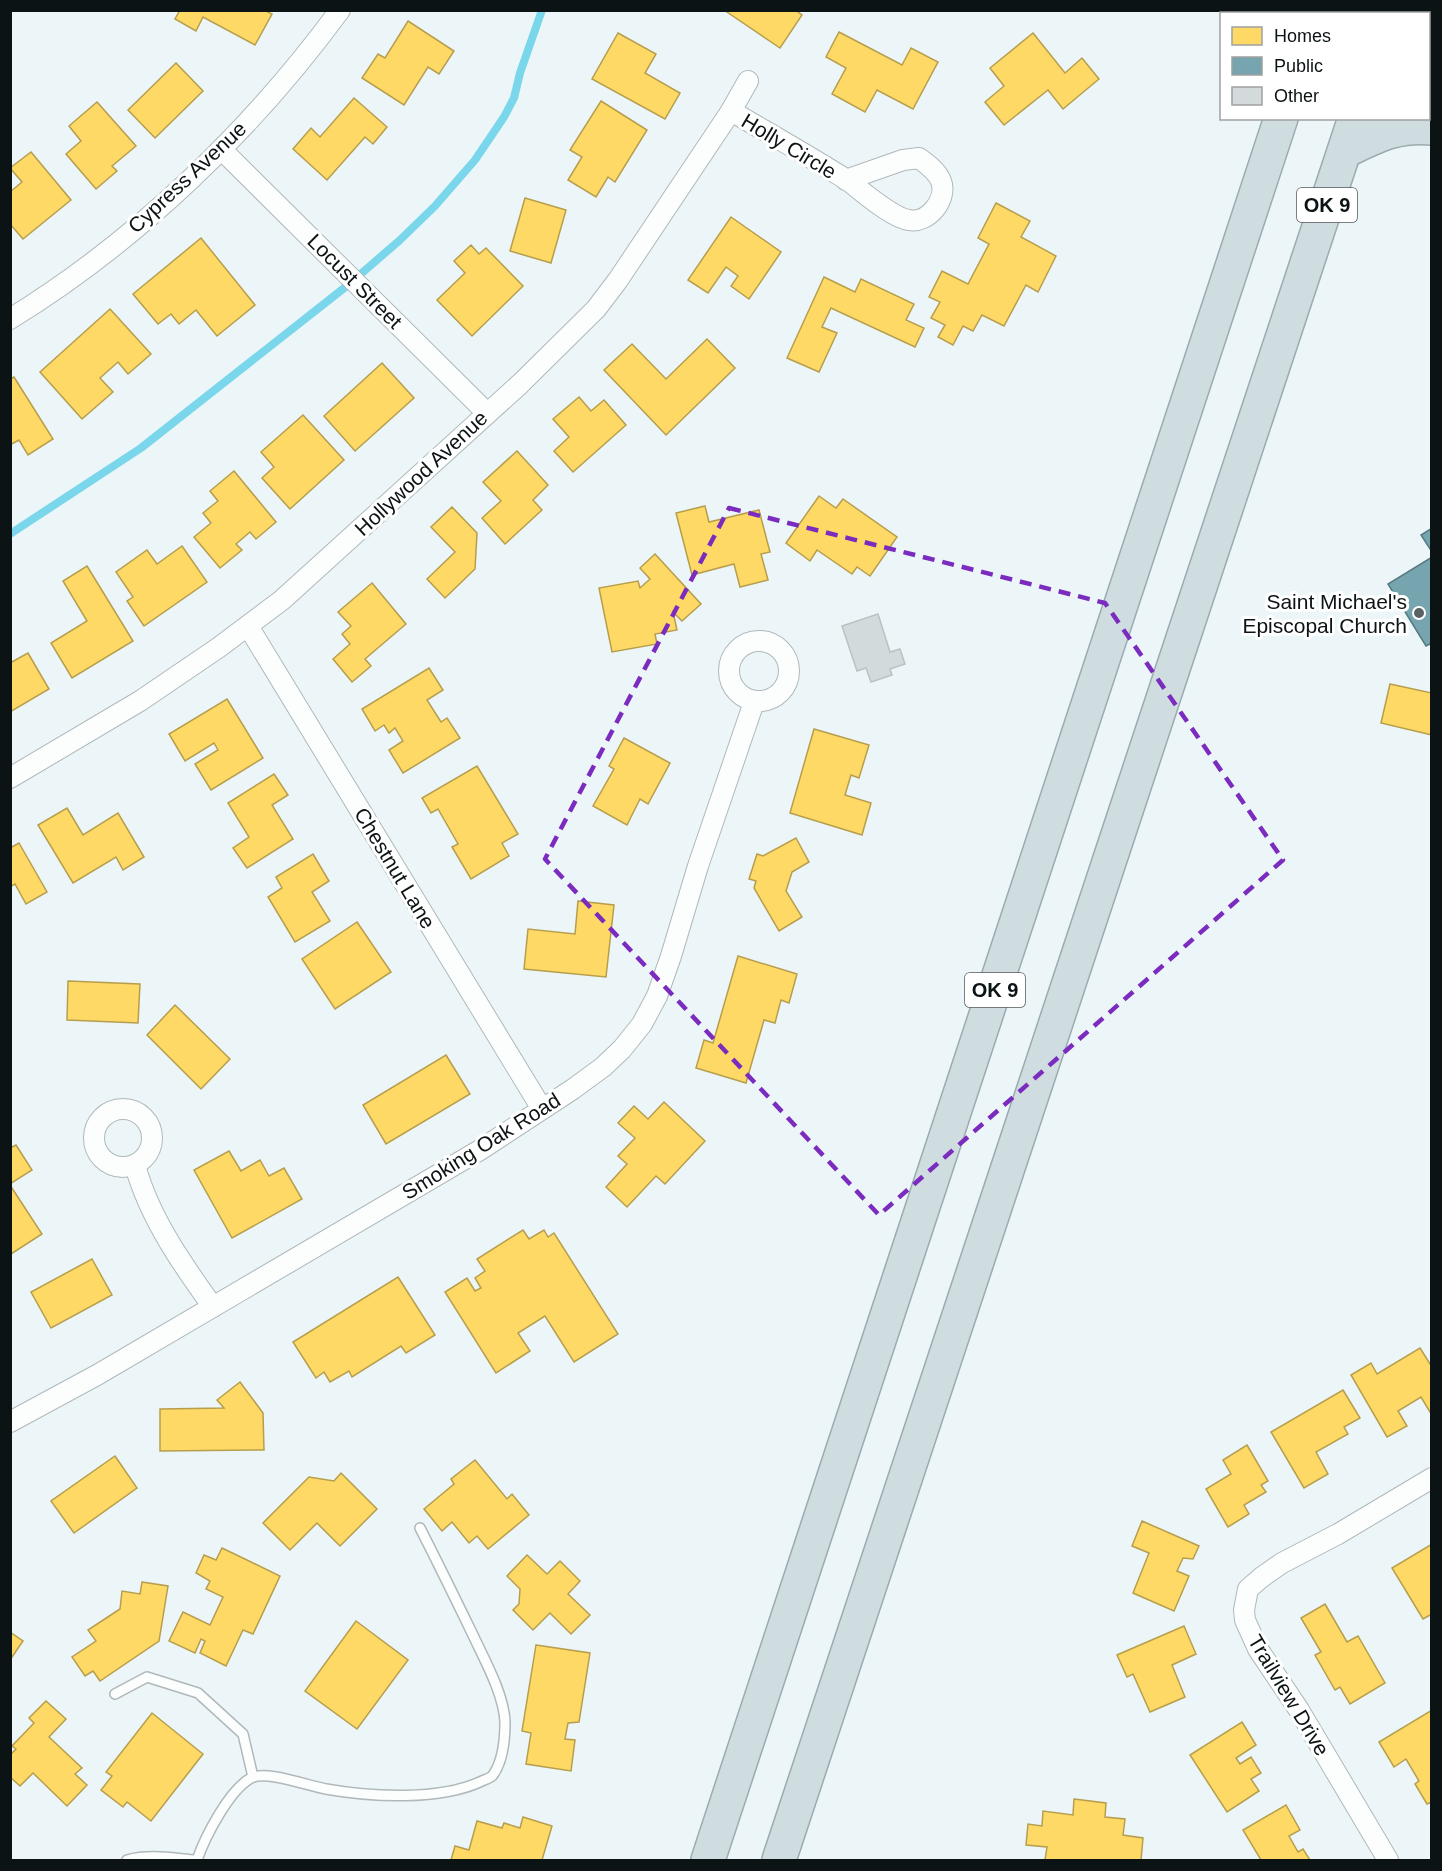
<svg xmlns="http://www.w3.org/2000/svg" width="1442" height="1871" font-family="Helvetica,sans-serif">
	<rect width="100%" height="100%" fill="#ecf6f8"/>
	<g fill="#ffd966" stroke="#b69e4d" stroke-width="1.5">
		<path d="M180,10H264L272,14L255,45L203,17L196,31L175,19Z"/>
		<path d="M724,10H795L802,15L780,48Z"/>
		<path d="M408,21L454,51L439,74L428,67L404,105L362,78L378,54L385,58Z"/>
		<path d="M839,32L902,65L911,48L938,62L913,109L877,90L865,112L832,94L846,68L826,57Z"/>
		<path d="M618,33L656,54L645,73L680,93L665,119L592,79Z"/>
		<path d="M1033,33L1065,73L1082,58L1099,79L1063,109L1048,90L1004,125L985,102L1004,86L990,68Z"/>
		<path d="M176,63L203,91L155,138L128,110Z"/>
		<path d="M354,98L387,127L373,144L365,137L327,180L293,149L311,128L320,137Z"/>
		<path d="M601,101L647,130L615,182L608,177L596,197L568,180L582,157L570,150Z"/>
		<path d="M97,102L136,146L112,166L117,171L96,189L66,154L81,141L69,126Z"/>
		<path d="M31,152L71,200L23,239L10,224V192L22,182L10,168Z"/>
		<path d="M525,198L566,210L551,263L510,251Z"/>
		<path d="M996,203L1030,221L1021,237L1056,256L1038,292L1026,285L1004,326L982,315L973,331L963,326L953,345L938,337L945,325L931,318L940,302L929,297L942,271L968,284L989,244L978,238Z"/>
		<path d="M731,217L781,252L749,299L731,286L738,276L726,267L708,293L688,280Z"/>
		<path d="M201,238L255,305L217,336L196,310L179,324L171,314L158,324L133,294Z"/>
		<path d="M471,245L479,254L486,248L523,286L472,336L437,300L465,273L454,261Z"/>
		<path d="M824,277L855,292L861,279L914,304L906,320L924,328L915,347L831,308L822,327L837,333L819,372L787,358Z"/>
		<path d="M110,309L151,354L128,374L118,362L100,378L113,392L82,419L40,372Z"/>
		<path d="M707,339L735,368L666,435L604,370L632,344L666,379Z"/>
		<path d="M382,363L414,398L355,451L324,416Z"/>
		<path d="M14,377L53,439L28,455L19,440L10,445V379Z"/>
		<path d="M579,397L591,411L604,400L626,425L573,472L554,451L569,437L553,419Z"/>
		<path d="M303,415L344,460L290,509L262,478L274,467L261,452Z"/>
		<path d="M517,451L548,485L533,500L542,510L505,544L482,518L501,501L483,482Z"/>
		<path d="M234,471L276,522L256,539L250,532L236,544L242,550L220,568L194,537L211,523L203,513L218,501L210,491Z"/>
		<path d="M819,496L836,508L843,499L897,537L870,576L857,567L852,574L817,550L810,561L786,543Z"/>
		<path d="M705,506L709,522L759,510L770,552L761,554L768,580L740,587L734,564L692,575L676,513Z"/>
		<path d="M452,507L477,533L475,569L445,598L427,579L455,552L431,527Z"/>
		<path d="M182,546L207,582L144,626L127,601L133,597L116,572L147,550L157,564Z"/>
		<path d="M655,554L701,604L682,621L673,612L677,630L655,634L657,644L612,652L599,588L638,581L640,588L650,579L640,568Z"/>
		<path d="M87,566L133,641L72,678L51,643L87,621L63,581Z"/>
		<path d="M372,583L406,624L365,659L371,666L352,682L333,659L350,644L342,634L351,626L338,612Z"/>
		<path d="M28,653L49,689L10,712V663Z"/>
		<path d="M429,668L443,690L427,700L441,722L447,718L460,738L403,773L389,750L403,741L395,728L389,733L384,725L375,731L362,709Z"/>
		<path d="M1390,684L1432,693V735L1381,723Z"/>
		<path d="M227,699L263,758L211,790L195,764L218,750L214,743L185,761L169,734Z"/>
		<path d="M814,729L869,745L859,778L851,775L845,795L871,803L862,835L790,813Z"/>
		<path d="M624,738L670,763L648,804L640,799L627,825L593,806L614,769L609,766Z"/>
		<path d="M477,766L518,834L502,843L509,856L471,879L452,847L458,844L438,809L431,813L422,798Z"/>
		<path d="M274,774L288,795L272,805L293,839L247,868L233,848L249,837L228,803Z"/>
		<path d="M67,808L83,835L118,813L144,857L123,870L116,857L73,883L38,825Z"/>
		<path d="M796,838L809,862L792,872L786,891L802,917L779,931L754,888L756,881L749,879L757,854L763,856Z"/>
		<path d="M19,843L47,892L26,904L15,884L10,887V848Z"/>
		<path d="M313,854L329,881L312,892L330,921L295,942L268,897L282,888L276,877Z"/>
		<path d="M578,901L614,905L606,977L524,969L528,929L575,934Z"/>
		<path d="M357,922L391,972L335,1009L302,959Z"/>
		<path d="M738,956L797,974L789,1003L781,1000L775,1023L764,1020L746,1083L696,1068L704,1040L713,1043Z"/>
		<path d="M68,981L140,984L138,1023L67,1020Z"/>
		<path d="M175,1005L230,1059L201,1089L147,1035Z"/>
		<path d="M446,1055L470,1094L386,1144L363,1105Z"/>
		<path d="M664,1102L705,1141L665,1184L656,1176L627,1207L606,1187L627,1164L618,1156L635,1138L618,1123L634,1106L648,1119Z"/>
		<path d="M16,1145L32,1170L10,1184V1148Z"/>
		<path d="M229,1151L241,1171L260,1160L269,1176L284,1168L302,1199L232,1238L194,1170Z"/>
		<path d="M10,1185L42,1234L11,1254L10,1253Z"/>
		<path d="M523,1230L529,1239L544,1230L548,1237L554,1233L618,1334L574,1362L545,1316L518,1333L530,1351L496,1373L445,1292L467,1278L475,1291L481,1288L475,1278L485,1271L477,1259Z"/>
		<path d="M92,1259L112,1295L51,1328L31,1292Z"/>
		<path d="M398,1277L435,1335L406,1353L401,1346L352,1377L349,1371L330,1382L324,1372L316,1378L293,1342Z"/>
		<path d="M1420,1348L1432,1367V1411L1430,1412L1421,1397L1398,1411L1407,1426L1387,1437L1351,1375L1371,1363L1377,1374Z"/>
		<path d="M240,1382L263,1413L264,1450L160,1451V1409L224,1408L217,1400Z"/>
		<path d="M1343,1390L1360,1418L1344,1427L1348,1434L1316,1452L1328,1474L1304,1488L1271,1432Z"/>
		<path d="M1247,1445L1268,1481L1261,1485L1266,1492L1244,1505L1249,1514L1228,1527L1206,1489L1231,1474L1223,1460Z"/>
		<path d="M115,1456L137,1488L74,1533L51,1501Z"/>
		<path d="M475,1460L507,1499L512,1494L529,1515L488,1549L477,1536L469,1543L452,1522L442,1531L424,1509L454,1484L451,1479Z"/>
		<path d="M341,1473L377,1509L340,1546L317,1523L290,1550L263,1523L309,1477L334,1481Z"/>
		<path d="M1142,1521L1199,1546L1193,1559L1183,1558L1177,1571L1189,1576L1174,1611L1133,1593L1149,1553L1132,1546Z"/>
		<path d="M1432,1544V1614L1423,1619L1392,1568Z"/>
		<path d="M222,1548L280,1576L253,1634L243,1630L226,1666L200,1653L205,1641L201,1639L195,1653L169,1641L183,1612L210,1625L223,1597L206,1589L210,1581L196,1573L204,1555L216,1560Z"/>
		<path d="M527,1555L547,1574L560,1561L580,1581L568,1594L590,1615L571,1634L550,1613L533,1630L513,1610L519,1604L520,1589L507,1576Z"/>
		<path d="M142,1582L168,1586L159,1641L100,1681L93,1671L85,1676L72,1657L96,1641L88,1630L120,1609L122,1591L140,1594Z"/>
		<path d="M1325,1604L1347,1642L1358,1636L1385,1683L1350,1704L1340,1687L1335,1690L1315,1655L1321,1652L1301,1618Z"/>
		<path d="M356,1621L408,1660L357,1729L305,1691Z"/>
		<path d="M1184,1626L1196,1654L1172,1665L1185,1697L1150,1712L1133,1674L1127,1677L1117,1655Z"/>
		<path d="M10,1632L23,1641L10,1660Z"/>
		<path d="M536,1645L590,1653L579,1722L568,1723L565,1739L575,1740L571,1771L526,1764L531,1733L522,1731Z"/>
		<path d="M46,1701L66,1719L49,1737L82,1768L75,1774L87,1785L67,1806L33,1773L20,1786L10,1777V1755L16,1749L12,1746L34,1723L29,1718Z"/>
		<path d="M1432,1710V1802L1427,1804L1415,1784L1419,1781L1406,1759L1394,1767L1379,1742Z"/>
		<path d="M152,1713L203,1754L151,1821L127,1802L123,1807L101,1790L112,1776L106,1772Z"/>
		<path d="M1242,1722L1256,1745L1236,1758L1240,1764L1251,1757L1261,1773L1251,1779L1259,1791L1227,1812L1190,1755Z"/>
		<path d="M1074,1799L1106,1803L1105,1817L1125,1819L1123,1835L1143,1838L1141,1860H1045L1047,1847L1026,1845L1028,1824L1042,1826L1043,1811L1073,1815Z"/>
		<path d="M1286,1805L1300,1830L1289,1836L1298,1852L1303,1849L1310,1860H1261L1243,1830Z"/>
		<path d="M523,1817L552,1826L542,1860H451L455,1846L469,1850L477,1821L502,1828L504,1823L520,1828Z"/>
	</g>
	<g fill="#76a5af" stroke="#567980" stroke-width="1.5">
		<path d="M1432,528V552L1421,535Z"/>
		<path d="M1432,557V643L1426,646L1388,584Z"/>
	</g>
	<g fill="none" stroke-linecap="round" stroke-linejoin="round">
		<path stroke="#79d6eb" stroke-width="8" d="M10,534L141,448L348,285L400,240L435,206L475,160L504,117L514,98L520,73L542,10"/>
	</g>
	<path fill="#d2dadc" stroke="#bac2c4" stroke-width="1.5" d="M878,614L890,652L900,649L905,664L890,669L892,675L871,682L866,668L857,671L842,626Z"/>
	<g fill="none" stroke-linecap="round" stroke-linejoin="round">
		<defs>
			<g id="lane">
				<path d="M115,1694L147,1677L198,1693L243,1734L253,1777"/>
				<path d="M127,1860C149,1854 172,1858 195,1860"/>
				<path d="M197,1860C205,1837 229,1790 251,1778C267,1770 308,1786 326,1789C371,1797 440,1801 482,1781C486,1779 491,1778 493,1775C503,1761 505,1739 505,1722C504,1694 484,1659 472,1633C455,1598 438,1563 420,1528"/>
			</g>
			<g id="street">
				<path d="M731,111C770,134 809,156 847,180C862,191 892,218 909,220C928,224 948,199 941,181C937,171 927,164 919,158L903,160L846,180"/>
				<path d="M222,150L487,413"/>
				<path d="M10,319C137,241 252,130 340,10"/>
				<path d="M248,626L542,1109"/>
				<circle cx="759" cy="671" r="30"/>
				<path d="M10,778L140,701L218,648L282,600L520,384L596,309L618,280L731,111L748,81"/>
				<circle cx="123" cy="1138" r="29"/>
				<path d="M135,1165C149,1217 182,1264 213,1307"/>
				<path d="M10,1422L97,1375L480,1150L573,1089L603,1067L622,1049L642,1024L657,996L671,956L698,866L754,702"/>
				<path d="M1388,1860L1299,1710L1258,1649L1245,1620L1244,1610L1248,1589L1262,1577L1282,1563L1338,1534L1432,1478"/>
			</g>
			<path id="secondary" d="M1428,91L1432,96"/>
			<g id="highway">
				<path d="M1316,14L1317,10"/>
				<path d="M1388,14L1389,10"/>
				<path d="M1345,151C1377,136 1395,125 1432,128"/>
				<path d="M708,1860L1281,118"/>
				<path d="M779,1860L1355,118"/>
			</g>
		</defs>
		<use href="#lane" stroke="#b0b8ba" stroke-width="12"/>
		<use href="#street" stroke="#b0b8ba" stroke-width="22"/>
		<use href="#secondary" stroke="#b0b8ba" stroke-width="30"/>
		<use href="#highway" stroke="#9aabaf" stroke-width="36"/>
		<use href="#lane" stroke="#fcfefe" stroke-width="9"/>
		<use href="#street" stroke="#fcfefe" stroke-width="20"/>
		<use href="#secondary" stroke="#fcfefe" stroke-width="27"/>
		<use href="#highway" stroke="#d0dde0" stroke-width="33"/>
	</g>
	<path fill="none" stroke="#7b2cbf" stroke-width="4.5" stroke-dasharray="12 8" stroke-linejoin="round" d="M729,508L1105,603L1283,860L879,1215L545,859Z"/>
	<circle fill="#5a6264" stroke="#fff" stroke-width="2" cx="1419" cy="613" r="6"/>
	<g text-anchor="middle" dominant-baseline="central" stroke-width="6" stroke-linejoin="round" paint-order="stroke">
		<g fill="#fff" stroke="#555a5a" stroke-width="1.5">
			<rect x="1297" y="188" width="60" height="34" rx="4.5"/>
			<rect x="965" y="973" width="60" height="34" rx="4.5"/>
		</g>
		<g font-size="20" font-weight="bold" fill="#0c1314">
			<text x="1327" y="205">OK 9</text>
			<text x="995" y="990">OK 9</text>
		</g>
		<g font-size="21" fill="#0c1314" stroke="#fff">
			<text transform="translate(789 146) rotate(31)">Holly Circle</text>
			<text transform="translate(187 177) rotate(-43)">Cypress Avenue</text>
			<text transform="translate(355 281) rotate(45)">Locust Street</text>
			<text transform="translate(421 473) rotate(-43)">Hollywood Avenue</text>
			<text transform="translate(395 868) rotate(59)">Chestnut Lane</text>
			<text transform="translate(481 1146) rotate(-32)">Smoking Oak Road</text>
			<text transform="translate(1289 1695) rotate(59)">Trailview Drive</text>
		</g>
		<g font-size="21" fill="#0c1314" stroke="#fff" text-anchor="end">
			<text x="1407" y="601">Saint Michael's<tspan x="1407" dy="24">Episcopal Church</tspan></text>
		</g>
	</g>
	<rect width="1442" height="1871" fill="none" stroke="#0c1314" stroke-width="24"/>
	<rect x="1220" y="12" width="210" height="108" fill="#ffffff" stroke="#9ea1a1" stroke-width="1.5"/>
	<rect x="1232" y="27" width="30" height="18" fill="#ffd966" stroke="#9ea1a1" stroke-width="1.5"/>
	<text x="1274" y="42" font-size="18" fill="#0c1314">Homes</text>
	<rect x="1232" y="57" width="30" height="18" fill="#76a5af" stroke="#9ea1a1" stroke-width="1.5"/>
	<text x="1274" y="72" font-size="18" fill="#0c1314">Public</text>
	<rect x="1232" y="87" width="30" height="18" fill="#d2dadc" stroke="#9ea1a1" stroke-width="1.5"/>
	<text x="1274" y="102" font-size="18" fill="#0c1314">Other</text>
</svg>
